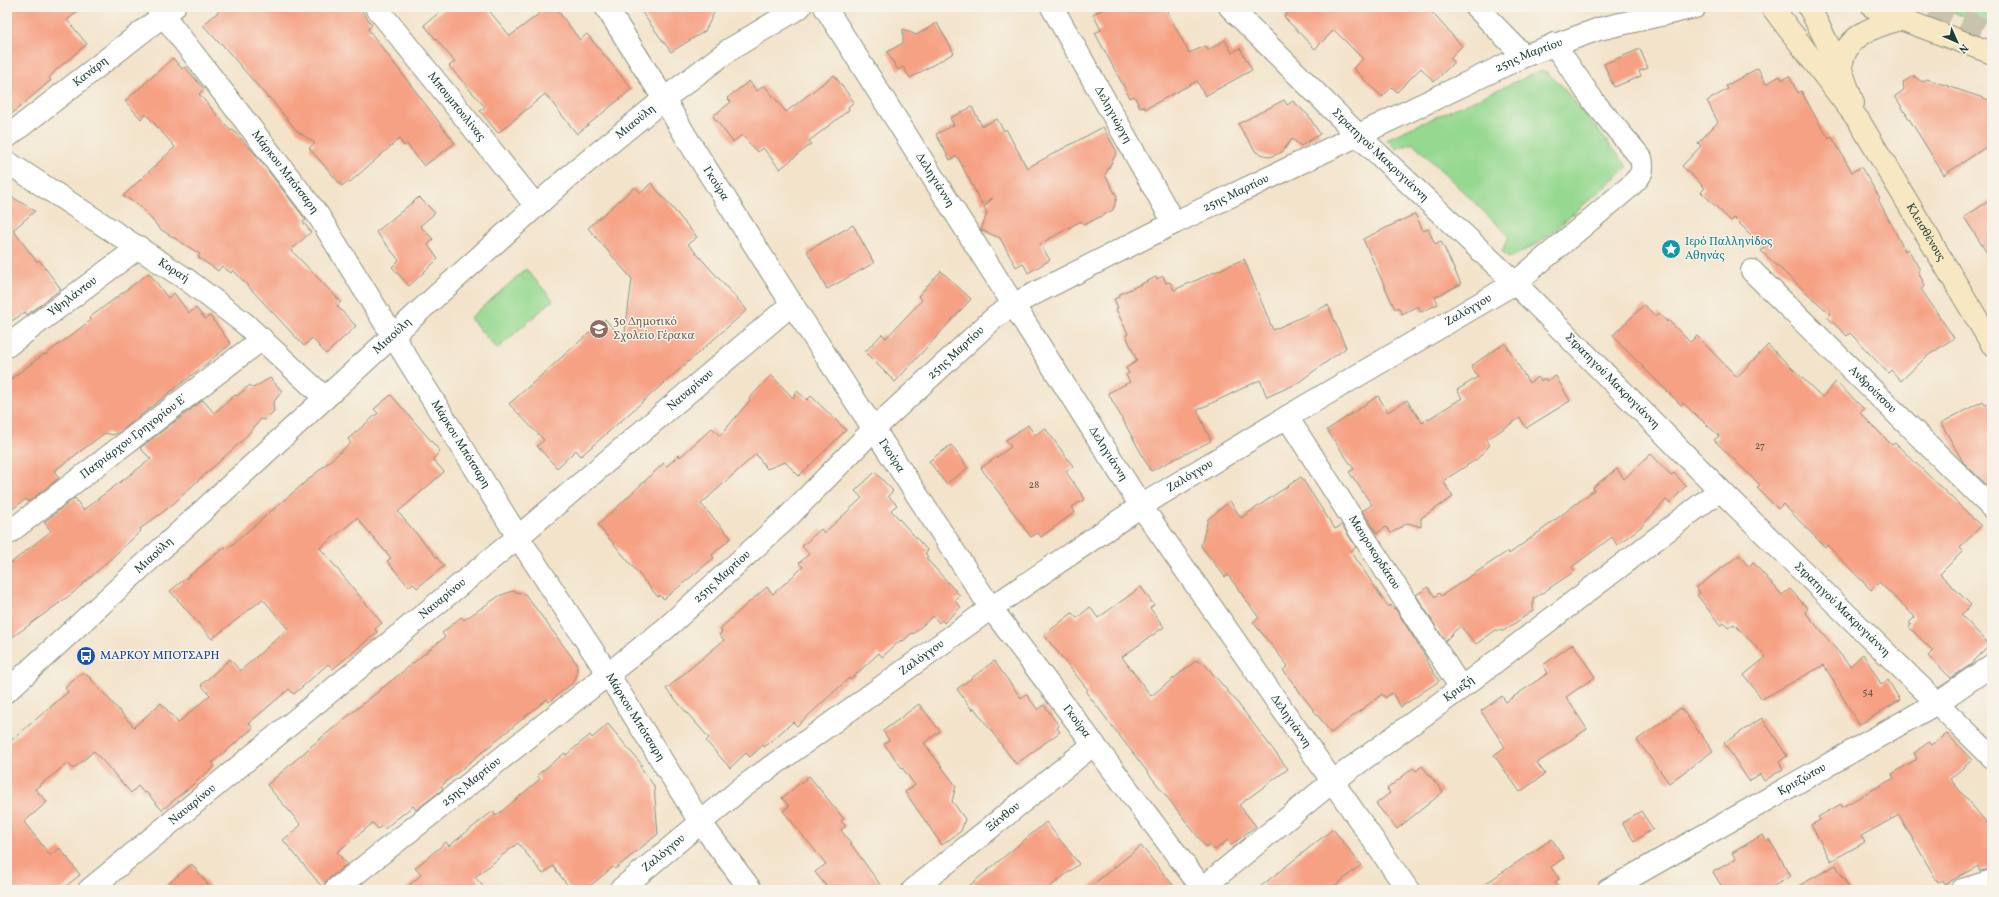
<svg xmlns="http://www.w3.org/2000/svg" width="1999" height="897" font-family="Vollkorn,serif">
	<rect width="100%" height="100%" fill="#f7f3e8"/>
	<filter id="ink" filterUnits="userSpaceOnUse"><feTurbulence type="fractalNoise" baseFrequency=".025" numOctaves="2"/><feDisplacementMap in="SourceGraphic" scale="8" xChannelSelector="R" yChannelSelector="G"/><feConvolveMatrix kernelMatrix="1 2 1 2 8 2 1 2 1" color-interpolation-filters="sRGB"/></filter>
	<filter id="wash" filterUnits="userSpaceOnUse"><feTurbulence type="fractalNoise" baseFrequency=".012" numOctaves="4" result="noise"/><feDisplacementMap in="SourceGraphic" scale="16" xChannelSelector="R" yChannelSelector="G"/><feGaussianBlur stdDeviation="0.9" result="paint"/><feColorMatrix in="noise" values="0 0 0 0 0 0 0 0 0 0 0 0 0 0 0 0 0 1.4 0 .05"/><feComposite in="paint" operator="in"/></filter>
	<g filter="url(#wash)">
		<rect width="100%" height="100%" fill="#f3e3ca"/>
		<g fill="#95d890" stroke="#5a8a62">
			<path d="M1941,7H1992V28Z"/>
			<path d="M1540,71L1547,73L1560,84L1628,167L1539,243L1509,258L1502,251L1509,236L1413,143L1396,149L1386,139Z"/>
			<path d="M526,269L553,300L497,349L470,318Z"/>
		</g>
		<g id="blocks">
			<g fill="#f6a184">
				<path d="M7,7H83L67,20L87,44L56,70L49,78L51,80L7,118Z"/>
				<path d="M224,7H359L372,25L368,29L455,143L424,166L407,144L404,146L399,139L349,183L348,181L342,186L309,148L315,143L297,131L269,97L268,98L221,43L220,44L203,25Z"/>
				<path d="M446,7H486L510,36L548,7H555L580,40L587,34L632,89L577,134L545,94L498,133L480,111L485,107L449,66L455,62L424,25Z"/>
				<path d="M638,7H717L705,31L671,52Z"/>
				<path d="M1107,7H1165L1189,53L1206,46L1208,50L1225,40L1232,53L1240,48L1252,70L1205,96L1197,81L1145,109L1144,106L1140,107L1134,96L1130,98L1095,33L1101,30L1093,14Z"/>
				<path d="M1294,7H1427L1462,46L1450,58L1454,62L1434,82L1421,68L1397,92L1392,87L1382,97L1353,68L1363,59L1334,30L1315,49L1284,17Z"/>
				<path d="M937,23L954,53L910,78L903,67L898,70L887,52L903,43V29L916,35Z"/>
				<path d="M1640,49L1648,68L1639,71L1641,76L1614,87L1604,64Z"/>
				<path d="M173,58L182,69L185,67L204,89L199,94L231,131L233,130L256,155L306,220L303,222L311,232L291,250L341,302L337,306L356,326L326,354L312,338L304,346L233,270L231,273L222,266L218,271L198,257L200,254L160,229L139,205L123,196L175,147L146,114L141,119L125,101Z"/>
				<path d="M1758,68L1766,84L1780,76L1782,80L1789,76L1798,93L1801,91L1819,123L1829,139L1832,137L1852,172L1861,167L1880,198L1878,199L1905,251L1908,249L1920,270L1918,271L1925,286L1921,289L1954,338L1926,357L1901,381L1891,370L1888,373L1850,333L1847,336L1827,317L1830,314L1761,251L1764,248L1734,218L1731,221L1701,192L1705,188L1682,166L1701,146L1698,143L1718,122L1707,101L1728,89L1726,86Z"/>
				<path d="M834,75L854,102L848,107L849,110L809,141L811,144L780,169L763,148L757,152L742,135L733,142L713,116L731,102L727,98L749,81L757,91L764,85L786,112Z"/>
				<path d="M1914,76L1922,82L1927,79L1992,101V143L1944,175L1895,96L1904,90L1903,82Z"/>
				<path d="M1284,100L1287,105L1293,101L1308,115L1320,134L1301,146L1292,139L1282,152L1270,157L1256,152L1238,124Z"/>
				<path d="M972,107L982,126L997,119L1004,131L1006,129L1027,168L1103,127L1117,152L1105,175L1117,197L1113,210L1084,225L1081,221L1040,244L1050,260L1028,273L1023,263L1016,267L1000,238L981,230L987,213L984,207L993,198L982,204L957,156L950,160L936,134L954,125L950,118Z"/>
				<path d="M651,183L697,237L688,244L747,310L581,456L576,450L557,468L537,446L544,440L509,404L605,319L624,340L632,279L588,228L635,187L641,193Z"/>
				<path d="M7,194L35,211L13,230L37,262L39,260L61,289L27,315L25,312L7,324Z"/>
				<path d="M419,197L435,213L420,226L433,239L428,245L438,259L409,286L392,267L399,260L376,232Z"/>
				<path d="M1992,199V261L1964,217Z"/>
				<path d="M1415,214L1423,231L1428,229L1435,244L1441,241L1461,284L1435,297L1438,304L1421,312L1418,306L1402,314L1398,307L1395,309L1363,239Z"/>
				<path d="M853,225L874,263L827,289L807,251Z"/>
				<path d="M1244,259L1273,330L1328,305L1346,348L1296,384L1267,397L1260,380L1197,410L1211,441L1151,471L1108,393L1130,382L1126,375L1129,373L1126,368L1137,361L1126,335L1128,334L1116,309L1118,308L1114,299L1119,297L1118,295L1156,277L1157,279L1163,276L1166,283L1170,282L1174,290Z"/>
				<path d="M941,271L971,299L895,382L865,352L882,334L886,338L922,300L918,296Z"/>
				<path d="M149,273L168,298L174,293L189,313L196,308L205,319L210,316L231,344L120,432L113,435L105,433L54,471L59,478L28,502L26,499L7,513V382L44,354L45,355L91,320L89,318Z"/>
				<path d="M1644,305L1656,316L1659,313L1667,322L1668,320L1690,342L1697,336L1737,377L1768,345L1822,397L1836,382L1864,409L1860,413L1892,445L1895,443L1981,526L1960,548L1963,551L1940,574L1971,605L1961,615L1990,645L1970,665L1951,678L1928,656L1933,651L1909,627L1911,625L1909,623L1915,617L1879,582L1871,590L1827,545L1825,547L1783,504L1778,509L1757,488L1760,485L1714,440L1719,436L1683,403L1681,405L1621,345L1613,335Z"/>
				<path d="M1505,343L1529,383L1538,377L1541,381L1545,378L1546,381L1556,376L1570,401L1526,428L1520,418L1486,440L1490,445L1477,459L1443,481L1453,497L1421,518V527L1408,523L1391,533L1386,527L1377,533L1362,511L1372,505L1349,472L1354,469L1327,430L1378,396L1388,412L1407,400L1422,423L1462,398L1457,390L1478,377L1471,366Z"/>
				<path d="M771,375L793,398L797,391L807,400L811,396L846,430L799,476L785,462L767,469L756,454L701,504L731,538L712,555L714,558L664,599L659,595L658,597L598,525L664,463L667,466L679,455L680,457L712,428L720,436L750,400L749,399Z"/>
				<path d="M270,378L282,391L273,403L274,411L265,420L261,419L243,440L201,478L172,505L140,529L141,531L73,593L7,641V566L51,531L44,522L75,498L83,510L151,459L140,448L203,400L214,413L235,395L237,396L250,385L253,388Z"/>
				<path d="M391,395L440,451L433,459L444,472L398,512L444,566L417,588L413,583L409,587L387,561L391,558L357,518L320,548L382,623L375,629L377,632L333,669L328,664L294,694L289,689L249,723L253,728L212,763L215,766L162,810L146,792L144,793L138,786L131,793L94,751L73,769L68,763L35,789L47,802L24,822L50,855L60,848L80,875L61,890H7V744L68,692L65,688L83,672L90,678L134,727L161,703L178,723L210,695L201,685L230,659L240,671L288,629L263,599L212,639L170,591L225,547L227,549L351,443L348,439L378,413L374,409Z"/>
				<path d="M1983,401L1985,404L1992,401V490L1963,462L1941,423Z"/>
				<path d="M1028,425L1035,435L1045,428L1073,466L1066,472L1085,499L1072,507L1075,512L1041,537L1038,533L1031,537L981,468L1011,447L1006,440Z"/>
				<path d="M951,445L968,468L946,484L929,461Z"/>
				<path d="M1651,454L1671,475L1674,473L1686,486L1670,503L1666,500L1642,526L1617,545L1612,537L1572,567L1575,571L1533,599V611L1503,631L1496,630L1476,644L1460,626L1445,641L1416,595L1428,587L1435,597L1439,593L1441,596L1508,551L1509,554L1546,527L1594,490L1593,487L1617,469L1624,479Z"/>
				<path d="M875,472L893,491L888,496L897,505L891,510L928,551L925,553L928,557L926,558L960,596L955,601L961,607L944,623L942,620L939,623L933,616L913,634L912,633L902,642L901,640L882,657L879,653L850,680L849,678L797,726L793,722L764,747L763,745L750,757L746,753L730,768L706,741L709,738L666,689L724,640L719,635L722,632L720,629L748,603L767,587L773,594L803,567L799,563L809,554L802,546L821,529L824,533L862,498L855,491Z"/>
				<path d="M1301,477L1335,529L1342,525L1356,547L1351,551L1388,607L1391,605L1394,609L1395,608L1427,659L1426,660L1439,681L1401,707L1392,693L1385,698L1382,694L1331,733L1283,670L1288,666L1253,622L1259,618L1228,575L1225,577L1201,546L1208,519L1230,501L1241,518Z"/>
				<path d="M1739,555L1749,567L1753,562L1782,595L1790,589L1808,609L1805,612L1850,666L1863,654L1881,684L1888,680L1900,700L1859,725L1824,665L1762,699L1744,675L1766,657L1734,624L1728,628L1724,623L1721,626L1697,595L1700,593L1696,588Z"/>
				<path d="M1141,587L1154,605L1150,608L1164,627L1122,657L1151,696L1197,660L1199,663L1202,661L1236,701L1288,769L1239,805L1256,826L1231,845L1228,840L1215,850L1209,844L1206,847L1156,783L1086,692L1088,690L1044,635L1072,613L1077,618L1090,607L1098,618Z"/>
				<path d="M512,591L525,594L577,664V674L574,682L549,702L547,699L515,725L441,786L443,789L416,810L413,806L384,829L381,826L378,829L373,823L337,852L347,864L327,880L323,888L283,840L301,825L267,785L315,743L445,637L442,633L461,617L464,620L499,596Z"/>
				<path d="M1573,644L1595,677L1566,697L1587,729L1537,763L1545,774L1520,792L1494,755L1505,747L1481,711L1502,696L1506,702L1548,673L1543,665Z"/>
				<path d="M994,661L1021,698L1026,694L1038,710L1044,705L1059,726L1057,728L1060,732L1016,764L974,708L972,710L957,689Z"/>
				<path d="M919,704L940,731L924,743L956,786L952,801L965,819L961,831L942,845L905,792L915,785L884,744L889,740L883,731Z"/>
				<path d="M1681,708L1713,751L1669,783L1637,740Z"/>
				<path d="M1762,718L1787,756L1779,762L1783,769L1764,781L1760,774L1749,781L1724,743Z"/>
				<path d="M608,724L642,765L640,766L654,786L658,834L615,869L613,867L585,890H571L553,866L543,874L518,843L475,877L486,890H404L421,875L415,868L446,842L449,846L493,811L496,816L540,779L537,775L565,753L566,755L590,735L592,738Z"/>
				<path d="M1947,734L1972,760L1950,779L1992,829V869L1980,871L1978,866L1945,884L1943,880L1938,883L1899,815L1861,836L1865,842L1831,861L1811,825L1820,820L1818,817L1841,804L1842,807L1894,778L1892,774L1917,759L1914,753L1929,742L1932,745Z"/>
				<path d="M1422,766L1443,792L1397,829L1376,804L1390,793L1387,789L1413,768L1416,771Z"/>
				<path d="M809,776L844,819L841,821L846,826L841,830L884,890H829L815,872L826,864L783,811L789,806L782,798Z"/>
				<path d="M1641,811L1653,829L1634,841L1622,823Z"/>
				<path d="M1046,822L1079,864L1046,890H964Z"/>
				<path d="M1333,829L1361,865L1330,890H1256Z"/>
				<path d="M1762,835L1766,841L1769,839L1791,876L1767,890H1724L1713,872L1736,859L1732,853Z"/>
				<path d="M1552,839L1564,858L1551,867L1559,879L1555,882L1562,890H1476Z"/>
				<path d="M1141,846L1177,890H1086Z"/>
				<path d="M192,864L212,890H160Z"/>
				<path d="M1836,865L1850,890H1791Z"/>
			</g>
		</g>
	</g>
	<g filter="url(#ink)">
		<use href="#blocks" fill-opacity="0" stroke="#89907f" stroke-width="1"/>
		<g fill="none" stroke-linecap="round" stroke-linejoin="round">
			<path stroke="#c9c2ac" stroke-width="22" stroke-dasharray="22 11" stroke-linecap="butt" d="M1932,7L1992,33"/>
			<defs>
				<g id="minor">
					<path id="s1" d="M157,7L318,215L518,537L608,674L700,822L751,890"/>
					<path id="s2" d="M376,7L536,206"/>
					<path id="s3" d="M606,7L664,99L688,140L792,304L991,608L1202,888"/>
					<path id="s4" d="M825,7L1141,506L1408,890"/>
					<path id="s5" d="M1052,7L1174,223"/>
					<path id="s6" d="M1230,7L1358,135L1515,283L1720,490L1992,757"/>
					<path d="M1476,7L1524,56"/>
					<path id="s7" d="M7,137L174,7"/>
					<path id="s8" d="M7,162L186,279L244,323L325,398"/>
					<path id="s9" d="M1752,271L1992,508"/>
					<path id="s10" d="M7,346L139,247"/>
					<path id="s11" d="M1287,417L1461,688"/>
					<path id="s12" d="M7,534L262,339"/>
					<path id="s13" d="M89,890L518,537L792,304"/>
					<path id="s14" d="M335,890L665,629L786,519L875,428L994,318L1014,304L1174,223L1524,56L1599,29L1695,7"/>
					<path id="s15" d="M620,890L743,787L991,608L1141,506L1287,417L1515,283L1627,189C1639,178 1645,174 1641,158L1594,102L1554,44"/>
					<path id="s16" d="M913,890L1094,744"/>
					<path id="s17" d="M1200,890L1332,782L1461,688L1720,490"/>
					<path id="s18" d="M1608,890L1937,703L1992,665"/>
					<path d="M1962,890L1992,881"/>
				</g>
				<g id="tertiary">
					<path id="s19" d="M7,691L424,307L566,179L664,99L729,50L800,7"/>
				</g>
				<g id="secondary">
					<path id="s20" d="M1772,7L1859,121L1992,344"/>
					<path d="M1809,7L1841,70L1853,103"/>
					<path d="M1873,7L1901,19L1992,53"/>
					<path d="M1841,70C1842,37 1873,26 1901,19"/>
				</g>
			</defs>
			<use href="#minor" stroke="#89907f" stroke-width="24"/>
			<use href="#tertiary" stroke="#89907f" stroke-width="24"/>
			<use href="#secondary" stroke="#89907f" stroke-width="24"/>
			<use href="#minor" stroke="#fff" stroke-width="22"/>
			<use href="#tertiary" stroke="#fff" stroke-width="22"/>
			<use href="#secondary" stroke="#f7e8c3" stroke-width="22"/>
		</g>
	</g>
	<defs>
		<symbol id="sight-disc" viewBox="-11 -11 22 22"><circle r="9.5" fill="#0f9aa8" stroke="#f7f3e8"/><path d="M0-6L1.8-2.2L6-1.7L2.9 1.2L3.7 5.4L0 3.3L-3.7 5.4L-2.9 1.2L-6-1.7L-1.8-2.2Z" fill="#fff"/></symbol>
		<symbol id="school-disc" viewBox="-11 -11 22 22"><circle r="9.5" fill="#8d6e63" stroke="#f7f3e8"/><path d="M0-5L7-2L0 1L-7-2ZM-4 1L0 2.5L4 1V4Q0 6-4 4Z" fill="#fff"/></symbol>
		<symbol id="bus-disc" viewBox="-11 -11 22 22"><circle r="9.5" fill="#1a4fb4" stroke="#f7f3e8"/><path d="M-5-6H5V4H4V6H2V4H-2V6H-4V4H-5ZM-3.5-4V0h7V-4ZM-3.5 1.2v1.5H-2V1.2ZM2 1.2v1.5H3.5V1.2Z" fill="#fff"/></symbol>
	</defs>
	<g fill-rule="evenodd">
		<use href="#sight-disc" x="1660" y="238" width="22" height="22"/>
		<use href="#school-disc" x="588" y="318" width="22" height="22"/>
		<use href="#bus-disc" x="75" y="645" width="22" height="22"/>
	</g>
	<g text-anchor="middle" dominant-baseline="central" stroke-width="3" stroke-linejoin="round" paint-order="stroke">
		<g font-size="10" fill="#555648">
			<text x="1760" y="446">27</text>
			<text x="1034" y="485">28</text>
			<text x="1868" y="692">54</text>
		</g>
		<g font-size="12" fill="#1f3d34" stroke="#f7f3e8">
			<text stroke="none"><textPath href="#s14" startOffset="1470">25ης Μαρτίου</textPath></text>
			<text stroke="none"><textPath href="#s7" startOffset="106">Κανάρη</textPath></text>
			<text stroke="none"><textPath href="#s2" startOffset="128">Μπουμπουλίνας</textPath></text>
			<text stroke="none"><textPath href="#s5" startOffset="124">Δεληγιώργη</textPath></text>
			<text stroke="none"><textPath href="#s19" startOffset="848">Μιαούλη</textPath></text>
			<text stroke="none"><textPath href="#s6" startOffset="211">Στρατηγού Μακρυγιάννη</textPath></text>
			<text stroke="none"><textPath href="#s1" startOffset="209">Μάρκου Μπότσαρη</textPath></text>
			<text stroke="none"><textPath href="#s4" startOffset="205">Δεληγιάννη</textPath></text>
			<text stroke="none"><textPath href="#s3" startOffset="208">Γκούρα</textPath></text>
			<text stroke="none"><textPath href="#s14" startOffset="1146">25ης Μαρτίου</textPath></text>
			<text stroke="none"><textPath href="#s20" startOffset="273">Κλεισθένους</textPath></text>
			<text stroke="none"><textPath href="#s8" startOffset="199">Κοραή</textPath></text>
			<text stroke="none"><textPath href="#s10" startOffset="82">Υψηλάντου</textPath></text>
			<text stroke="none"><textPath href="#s15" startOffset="1029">Ζαλόγγου</textPath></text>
			<text stroke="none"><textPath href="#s19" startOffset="524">Μιαούλη</textPath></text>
			<text stroke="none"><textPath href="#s14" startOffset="822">25ης Μαρτίου</textPath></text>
			<text stroke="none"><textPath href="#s6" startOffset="535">Στρατηγού Μακρυγιάννη</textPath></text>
			<text stroke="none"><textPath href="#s13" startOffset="782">Ναυαρίνου</textPath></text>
			<text stroke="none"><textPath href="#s9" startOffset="169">Ανδρούτσου</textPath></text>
			<text stroke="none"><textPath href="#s12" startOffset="160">Πατριάρχου Γρηγορίου Ε΄</textPath></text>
			<text stroke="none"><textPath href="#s1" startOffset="533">Μάρκου Μπότσαρη</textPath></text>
			<text stroke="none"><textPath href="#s4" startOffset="529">Δεληγιάννη</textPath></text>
			<text stroke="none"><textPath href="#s3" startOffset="532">Γκούρα</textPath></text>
			<text stroke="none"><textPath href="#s15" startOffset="705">Ζαλόγγου</textPath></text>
			<text stroke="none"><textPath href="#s11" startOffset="161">Μαυροκορδάτου</textPath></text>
			<text stroke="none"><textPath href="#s19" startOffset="200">Μιαούλη</textPath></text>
			<text stroke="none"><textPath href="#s14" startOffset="498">25ης Μαρτίου</textPath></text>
			<text stroke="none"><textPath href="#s13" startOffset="458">Ναυαρίνου</textPath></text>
			<text stroke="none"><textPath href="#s6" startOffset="859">Στρατηγού Μακρυγιάννη</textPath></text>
			<text stroke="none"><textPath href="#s15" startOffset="381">Ζαλόγγου</textPath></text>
			<text stroke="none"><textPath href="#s17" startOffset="328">Κριεζή</textPath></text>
			<text stroke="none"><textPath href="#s1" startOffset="857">Μάρκου Μπότσαρη</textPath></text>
			<text stroke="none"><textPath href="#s3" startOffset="856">Γκούρα</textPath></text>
			<text stroke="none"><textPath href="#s4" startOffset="853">Δεληγιάννη</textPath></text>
			<text stroke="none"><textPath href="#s18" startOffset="223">Κριεζώτου</textPath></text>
			<text stroke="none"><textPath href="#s14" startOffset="174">25ης Μαρτίου</textPath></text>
			<text stroke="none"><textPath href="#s13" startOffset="134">Ναυαρίνου</textPath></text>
			<text stroke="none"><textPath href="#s16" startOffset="116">Ξάνθου</textPath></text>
			<text stroke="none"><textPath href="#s15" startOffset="57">Ζαλόγγου</textPath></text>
		</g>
		<g font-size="12" fill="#0d838f" stroke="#f7f3e8" text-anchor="start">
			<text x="1685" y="242">Ιερό Παλληνίδος<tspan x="1685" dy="14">Αθηνάς</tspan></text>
		</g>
		<g font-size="12" fill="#785e54" stroke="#f7f3e8" text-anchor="start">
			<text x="613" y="322">3ο Δημοτικό<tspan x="613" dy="14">Σχολείο Γέρακα</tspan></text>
		</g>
		<g font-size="12" fill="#164399" stroke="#f7f3e8" text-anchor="start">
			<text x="100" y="656">ΜΑΡΚΟΥ ΜΠΟΤΣΑΡΗ</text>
		</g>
	</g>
	<rect width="1999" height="897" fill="none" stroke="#f7f3e8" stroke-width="24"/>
	<g transform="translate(1957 42) rotate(135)" stroke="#f7f3e8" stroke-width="3" paint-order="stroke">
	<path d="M0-3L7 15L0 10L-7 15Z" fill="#1f3d34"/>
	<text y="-6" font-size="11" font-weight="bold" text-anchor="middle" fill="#1f3d34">N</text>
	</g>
</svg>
